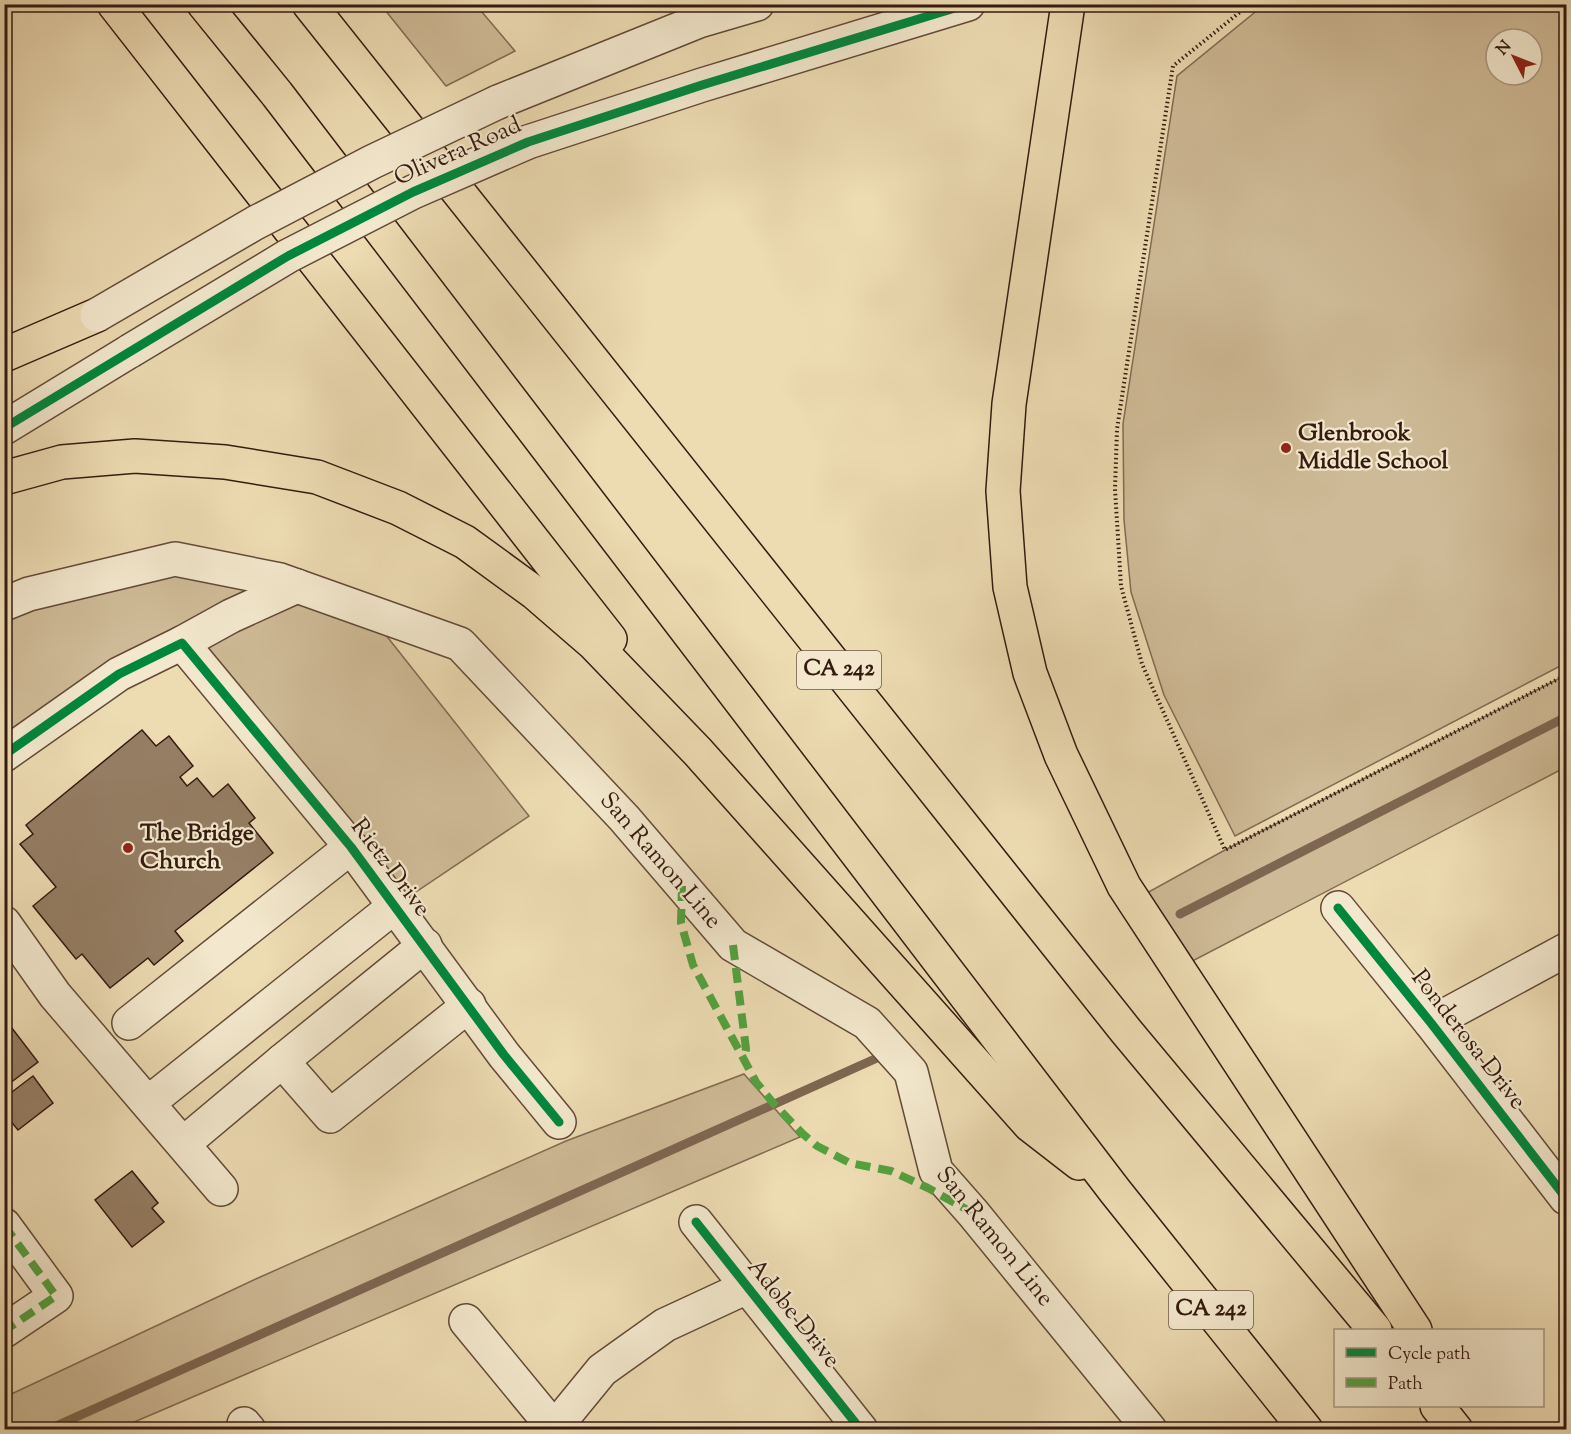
<svg xmlns="http://www.w3.org/2000/svg" width="1571" height="1434" font-family="'Sorts Mill Goudy',serif">
	<rect width="100%" height="100%" fill="#eddbb2"/>
	<filter id="stains"><feTurbulence type="fractalNoise" baseFrequency=".00333" numOctaves="4"/><feColorMatrix values="0 0 0 0 .2 0 0 0 0 .09 0 0 0 0 .02 0 0 0 .5 -.17"/></filter>
	<radialGradient id="worn" r=".72"><stop offset=".6" stop-color="#630" stop-opacity="0"/><stop offset="1" stop-color="#630" stop-opacity=".3"/></radialGradient>
	<g fill="#ceba96" stroke="#826a53" stroke-width="1.5" fill-rule="evenodd">
		<path d="M1265,4L1566,5V663L1235,836L1164,695L1131,592L1124,520L1123,424L1177,76ZM1496,39H1532V75H1496Z"/>
		<path d="M381,5H476L515,51L446,86Z"/>
		<path d="M175,559L366,610L529,816L395,906L182,643L5,755V604Z"/>
		<path d="M1566,675V767L1179,968L1134,900L1225,850Z"/>
		<path d="M744,1074L800,1137L118,1429H5V1397L258,1278L566,1141Z"/>
	</g>
	<g fill="none" stroke-linecap="round" stroke-linejoin="round">
		<g stroke="#7e6650" stroke-width="9">
			<path d="M1180,914L1566,717"/>
			<path d="M47,1430L886,1054"/>
		</g>
	</g>
	<g fill="#957e64" stroke="#351a10" stroke-width="1.5">
		<path d="M142,730L156,746L169,736L193,766L180,777L187,786L197,778L213,797L228,784L255,818L249,823L273,853L175,931L183,941L154,965L148,958L110,988L82,954L76,959L33,906L56,887L20,844L33,834L26,825Z"/>
		<path d="M8,1023L38,1062L6,1086L4,1084V1026Z"/>
		<path d="M33,1076L53,1103L18,1130L4,1113V1098Z"/>
		<path d="M132,1171L158,1203L152,1208L164,1222L132,1247L95,1200Z"/>
	</g>
	<g fill="none" stroke-linecap="round" stroke-linejoin="round">
		<defs>
			<g id="minor">
				<path d="M498,102L699,21L757,4"/>
				<path d="M528,142L702,85L968,4"/>
				<path d="M4,428L130,351"/>
				<path d="M4,604L29,594L175,559L280,580L460,644L624,818L733,945L867,1023L911,1072L936,1171L973,1213L1150,1430"/>
				<path d="M182,643L351,847L504,1055L559,1122"/>
				<path d="M4,755L119,674L182,643L231,616L297,586"/>
				<path d="M1338,908L1431,1023L1566,1198"/>
				<path d="M4,923L55,995L221,1189"/>
				<path d="M129,1023L351,847"/>
				<path d="M1431,1023L1566,950"/>
				<path d="M282,1061L330,1116L469,1005"/>
				<path d="M148,1103L395,906"/>
				<path d="M183,1144L282,1061L425,945"/>
				<path d="M696,1222L861,1430"/>
				<path d="M4,1225L56,1296L4,1331"/>
				<path d="M466,1321L554,1428"/>
				<path d="M244,1424L249,1430"/>
				<path d="M553,1430L602,1370L665,1325L747,1287"/>
			</g>
			<g id="highway">
				<path d="M114,4L610,639"/>
				<path d="M204,4L277,94L1115,1191L1306,1430"/>
				<path d="M309,4L1126,1031L1375,1330"/>
				<path d="M1068,4L1009,404L1003,491L1010,587L1030,673L1061,755L1124,886L1415,1330"/>
				<path d="M4,355L97,315"/>
				<path d="M4,478L62,462L135,456L225,462L317,477L398,508L465,542L535,593L594,644L698,752L1030,1125L1079,1163"/>
				<path d="M1437,1406L1456,1430"/>
			</g>
		</defs>
		<use href="#minor" stroke="#634a38" stroke-width="36"/>
		<use href="#highway" stroke="#351a10" stroke-width="36"/>
		<path stroke="#351a10" stroke-width="4" stroke-dasharray="1.5 3" stroke-linecap="butt" d="M1250,4L1173,66L1117,429L1115,489L1121,586L1142,664L1225,850L1566,675"/>
		<use href="#minor" stroke="#f3e8cd" stroke-width="33"/>
		<use href="#highway" stroke="#eddbb2" stroke-width="33"/>
		<defs>
			<g id="minor-bridge">
				<path d="M97,315L255,223L372,162L498,102"/>
				<path d="M130,351L288,256L413,192L528,142"/>
			</g>
		</defs>
		<use href="#minor-bridge" stroke="#634a38" stroke-width="36" stroke-linecap="butt"/>
		<use href="#minor-bridge" stroke="#f3e8cd" stroke-width="33"/>
		<g stroke="#53a13f" stroke-width="8" stroke-dasharray="15 8" stroke-linecap="butt">
			<path d="M682,886L681,923L693,965L756,1082L774,1104L803,1134L817,1146L850,1163L891,1171L928,1188L973,1213"/>
			<path d="M733,945L746,1049L744,1059"/>
			<path d="M4,1225L56,1296L4,1331"/>
		</g>
		<defs>
			<g id="cycleway">
				<path d="M4,428L288,256L413,192L528,142L702,85L968,4"/>
				<path d="M4,755L119,674L182,643L351,847L504,1055L559,1122"/>
				<path d="M1338,908L1431,1023L1566,1198"/>
				<path d="M696,1222L861,1430"/>
			</g>
		</defs>
		<use href="#cycleway" stroke="#f3e8cd" stroke-width="13"/>
		<use href="#cycleway" stroke="#00873e" stroke-width="9"/>
	</g>
	<g fill="#8f2418" stroke="#f3e8cd" stroke-width="2">
		<circle cx="1286" cy="448" r="6"/>
		<circle cx="128" cy="848" r="6"/>
	</g>
	<g text-anchor="middle" dominant-baseline="central" stroke-width="4.5" stroke-linejoin="round" paint-order="stroke">
		<g fill="#f3e8cd" stroke="#6e5849" stroke-width="1.5">
			<rect x="797" y="651" width="84" height="38" rx="4.5"/>
			<rect x="1169" y="1291" width="84" height="38" rx="4.5"/>
		</g>
		<g font-size="22" font-weight="bold" fill="#351a10">
			<text x="839" y="670">CA 242</text>
			<text x="1211" y="1310">CA 242</text>
		</g>
		<g font-size="24" fill="#351a10" stroke="#f3e8cd">
			<text transform="translate(458 152) rotate(-24)">Olivera Road</text>
			<text transform="translate(660 861) rotate(49)">San Ramon Line</text>
			<text transform="translate(390 868) rotate(53)">Rietz Drive</text>
			<text transform="translate(1468 1040) rotate(52)">Ponderosa Drive</text>
			<text transform="translate(994 1237) rotate(51)">San Ramon Line</text>
			<text transform="translate(793 1314) rotate(51)">Adobe Drive</text>
		</g>
		<g font-size="24" font-weight="bold" fill="#351a10" stroke="#f3e8cd" text-anchor="start">
			<text x="1298" y="434">Glenbrook<tspan x="1298" dy="28">Middle School</tspan></text>
			<text x="140" y="834">The Bridge<tspan x="140" dy="28">Church</tspan></text>
		</g>
	</g>
	<rect width="1571" height="1434" fill="none" stroke="#eddbb2" stroke-width="24"/>
	<rect x="6" y="6" width="1559" height="1422" fill="none" stroke="#351a10" stroke-width="3"/>
	<rect x="12" y="12" width="1547" height="1410" fill="none" stroke="#351a10" stroke-width="1.5"/>
	<rect x="1334" y="1329" width="210" height="78" fill="#f3e8cd" stroke="#a79681" stroke-width="1.5"/>
	<rect x="1346" y="1348" width="30" height="9" fill="#00873e" stroke="#a79681" stroke-width="1.5"/>
	<text x="1388" y="1359" font-size="18" fill="#351a10">Cycle path</text>
	<rect x="1346" y="1378" width="30" height="9" fill="#53a13f" stroke="#a79681" stroke-width="1.5"/>
	<text x="1388" y="1389" font-size="18" fill="#351a10">Path</text>
	<g transform="translate(1514 57) rotate(312)"><circle r="28" fill="#f3e8cd" stroke="#a79681" stroke-width="1.5"/>
	<path d="M0-4.5L10 22L0 15L-10 22Z" fill="#8f2418"/>
	<text y="-9" font-size="16" font-weight="bold" text-anchor="middle" fill="#351a10">N</text>
	</g>
	<rect width="100%" height="100%" filter="url(#stains)"/>
	<rect width="100%" height="100%" fill="url(#worn)"/>
</svg>
